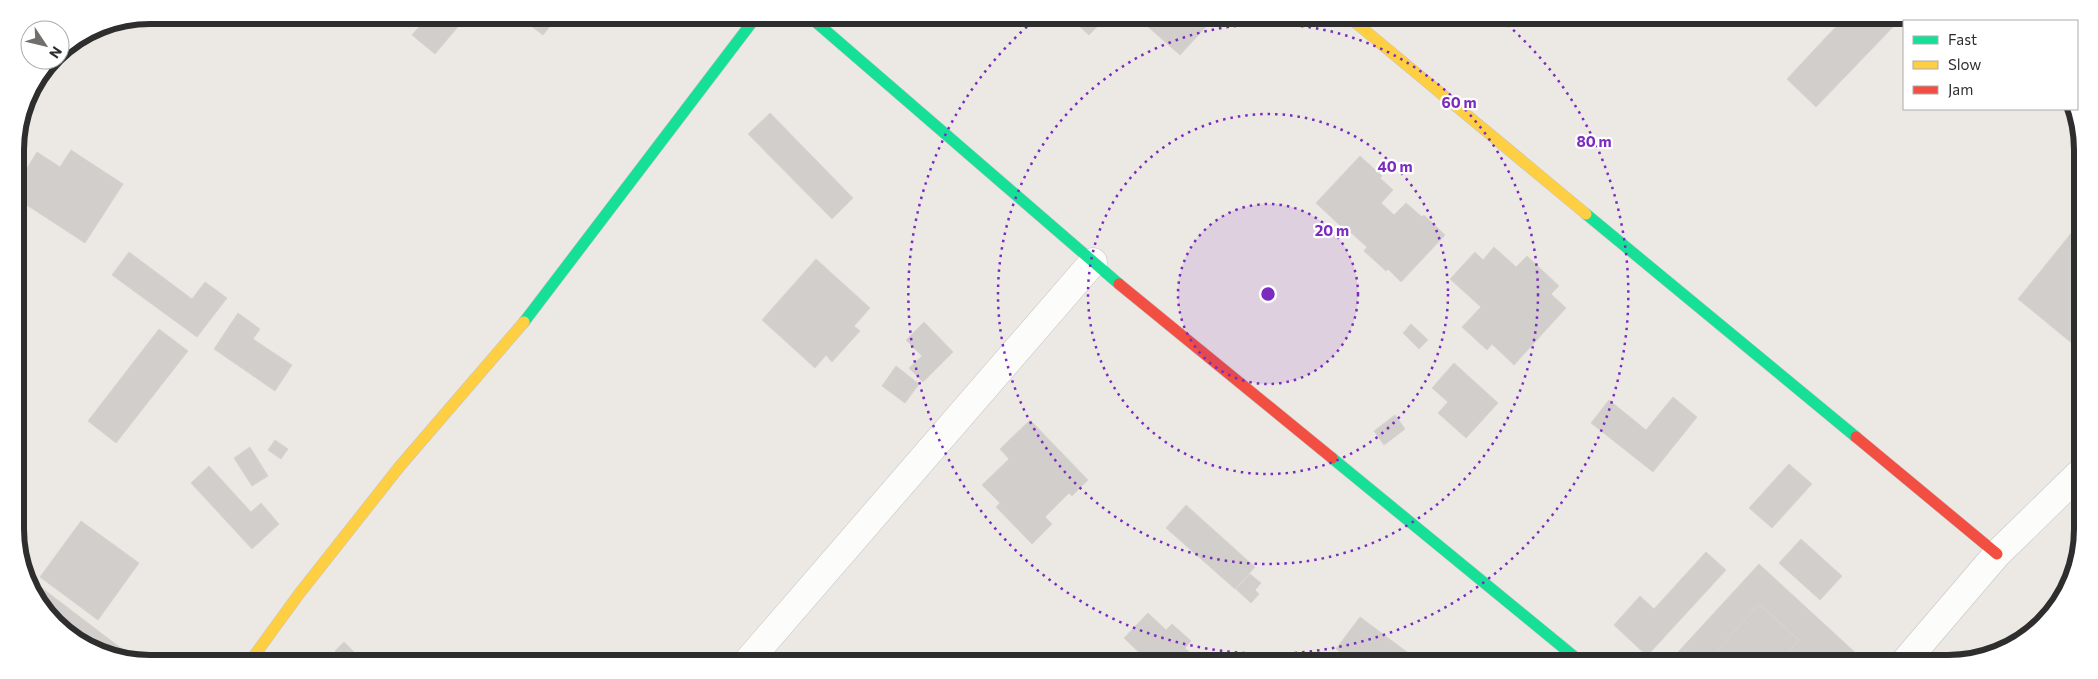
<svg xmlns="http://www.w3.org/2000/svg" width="2098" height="679" font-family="Commissioner,sans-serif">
	<rect width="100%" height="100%" fill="#ece8e4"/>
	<g fill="#d1cecb" stroke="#d7d4d0">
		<path d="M428,16H467L435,54L412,35Z"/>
		<path d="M518,16H558L543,35Z"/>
		<path d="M1069,17H1097L1102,22L1089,35Z"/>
		<path d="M1113,17H1126L1120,24Z"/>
		<path d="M1138,18H1214L1180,55Z"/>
		<path d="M1843,19H1886L1893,27L1816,107L1787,79Z"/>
		<path d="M770,113L853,198L832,219L748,134Z"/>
		<path d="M71,150L123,184L85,243L16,198V186L37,152L60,167Z"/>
		<path d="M1360,156L1382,176L1380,178L1393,190L1381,203L1394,215L1406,203L1422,217L1424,215L1445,235L1401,282L1388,269L1386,271L1364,251L1367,247L1348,230L1347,232L1316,203Z"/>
		<path d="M2073,231L2080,237L2079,349L2018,299Z"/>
		<path d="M1494,247L1516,267L1527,256L1559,286L1551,294L1566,308L1514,365L1492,344L1487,350L1462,327L1481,307L1450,279L1475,252L1483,260Z"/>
		<path d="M129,252L192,299L205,282L227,298L197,337L112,275Z"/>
		<path d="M816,259L870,308L854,326L860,331L832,362L826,355L815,368L762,320Z"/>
		<path d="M238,313L260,329L253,339L292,365L275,391L214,349Z"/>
		<path d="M924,322L953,352L923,382L909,368L922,356L906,340Z"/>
		<path d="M1411,324L1428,340L1419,349L1403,333Z"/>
		<path d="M159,329L188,351L116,443L88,421Z"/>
		<path d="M1454,363L1498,403L1466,438L1438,413L1448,402L1432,388Z"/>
		<path d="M896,366L919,384L905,403L882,386Z"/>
		<path d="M1673,397L1697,417L1653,472L1591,423L1609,400L1646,430Z"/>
		<path d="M1395,415L1405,429L1384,445L1374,431Z"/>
		<path d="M1030,420L1088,480L1072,496L1069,493L1045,517L1052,524L1032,544L996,507L1000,503L982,485L1009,459L1000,449Z"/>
		<path d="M275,440L288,449L281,459L268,450Z"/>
		<path d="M250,447L268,476L252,486L234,458Z"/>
		<path d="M1789,464L1812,484L1772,528L1749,508Z"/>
		<path d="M209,466L251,512L261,503L279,524L252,549L191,483Z"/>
		<path d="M1186,505L1255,567L1235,589L1166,528Z"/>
		<path d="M81,521L139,563L98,620L40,577Z"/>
		<path d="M1801,539L1842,576L1820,600L1779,563Z"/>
		<path d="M1706,552L1726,570L1647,656L1614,625L1640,596L1654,609Z"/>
		<path d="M1759,564L1859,656L1853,663H1778L1799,640L1759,604L1706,663H1668Z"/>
		<path d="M1250,574L1261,583L1255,590L1259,594L1251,603L1236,589Z"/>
		<path d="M38,585L122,649L114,659L49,618L35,590Z"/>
		<path d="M1759,604L1799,640L1778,663H1706Z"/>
		<path d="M1148,613L1166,630L1172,624L1191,641L1185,648L1200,662H1149L1124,638Z"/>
		<path d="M1360,617L1415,658L1412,662H1353L1336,649Z"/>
		<path d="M344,642L357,655L352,660H344L335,651Z"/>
	</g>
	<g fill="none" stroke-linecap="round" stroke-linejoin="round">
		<defs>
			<g id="street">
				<path d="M748,661L1093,262"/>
				<path d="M1903,664L1997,554L2079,474"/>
			</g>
			<g id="fast">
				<path d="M810,17L1119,284"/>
				<path d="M1586,214L1856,437"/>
				<path d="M524,322L756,17"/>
				<path d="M1332,458L1582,663"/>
			</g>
			<g id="slow">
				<path d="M1350,18L1586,214"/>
				<path d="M251,660L299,594L400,466L524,322"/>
			</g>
			<g id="jam">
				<path d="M1119,284L1332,458"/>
				<path d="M1856,437L1997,554"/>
			</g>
		</defs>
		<use href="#street" stroke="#c5c4c5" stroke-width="29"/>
		<use href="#fast" stroke="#c5c4c5" stroke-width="12"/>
		<use href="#slow" stroke="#c5c4c5" stroke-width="12"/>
		<use href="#jam" stroke="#c5c4c5" stroke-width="12"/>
		<use href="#street" stroke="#fcfcfb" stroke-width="28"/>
		<use href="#fast" stroke="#16e098" stroke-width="11"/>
		<use href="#slow" stroke="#ffcf43" stroke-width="11"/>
		<use href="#jam" stroke="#f24e42" stroke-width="11"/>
	</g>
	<circle cx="1268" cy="294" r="90" fill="#7b2cbf" fill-opacity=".12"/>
	<g fill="none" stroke="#7b2cbf" stroke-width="2.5" stroke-dasharray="2.5 5">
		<circle cx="1268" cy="294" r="90"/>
		<circle cx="1268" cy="294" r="180"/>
		<circle cx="1268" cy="294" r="270"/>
		<path d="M1502 20A360 360 0 1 1 1037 18"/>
	</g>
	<path d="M0 0H2098V679H0ZM150 24H1948A126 126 0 0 1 2074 150V529A126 126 0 0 1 1948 655H150A126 126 0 0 1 24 529V150A126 126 0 0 1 150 24Z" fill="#fff" fill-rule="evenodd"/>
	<path fill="none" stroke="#2e2e2e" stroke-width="6" d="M150 24H1948A126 126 0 0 1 2074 150V529A126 126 0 0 1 1948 655H150A126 126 0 0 1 24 529V150A126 126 0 0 1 150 24Z"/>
	<circle cx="1268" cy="294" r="8" fill="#7b2cbf" stroke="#fff" stroke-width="2.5"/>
	<g font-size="15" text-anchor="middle" font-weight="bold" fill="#7b2cbf" stroke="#fff" stroke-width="4.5" stroke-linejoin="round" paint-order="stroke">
		<text x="1459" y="108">60 m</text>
		<text x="1594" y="147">80 m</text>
		<text x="1395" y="172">40 m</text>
		<text x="1332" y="236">20 m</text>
	</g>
	<rect x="1903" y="20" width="175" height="90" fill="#ffffff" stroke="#ababab"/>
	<rect x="1913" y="36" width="25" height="8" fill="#16e098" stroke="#ababab"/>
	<text x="1948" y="45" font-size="15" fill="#2e2e2e">Fast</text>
	<rect x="1913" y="61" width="25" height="8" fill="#ffcf43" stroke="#ababab"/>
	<text x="1948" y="70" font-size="15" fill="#2e2e2e">Slow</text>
	<rect x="1913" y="86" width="25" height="8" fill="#f24e42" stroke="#ababab"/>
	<text x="1948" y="95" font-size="15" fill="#2e2e2e">Jam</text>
	<g transform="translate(45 45) rotate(125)"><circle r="24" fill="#ffffff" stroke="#ababab"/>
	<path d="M0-4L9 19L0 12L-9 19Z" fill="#706f6e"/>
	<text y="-8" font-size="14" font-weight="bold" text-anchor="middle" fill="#2e2e2e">N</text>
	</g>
</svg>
